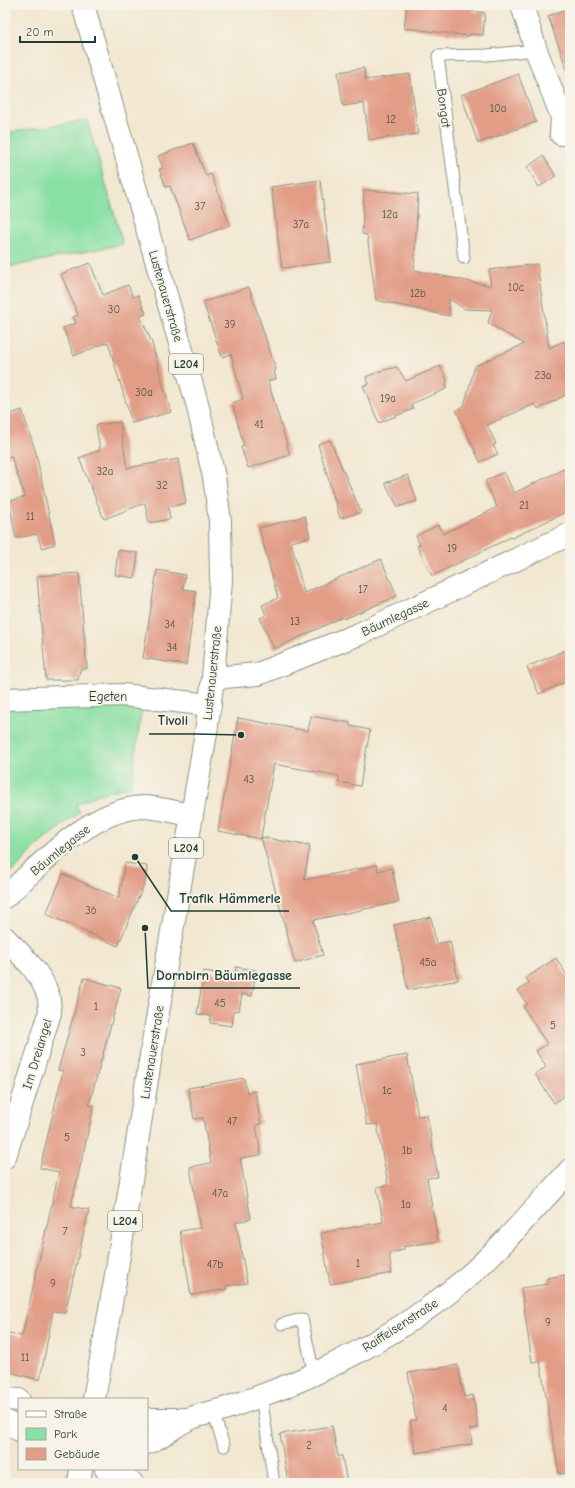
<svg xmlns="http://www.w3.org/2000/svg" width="575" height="1488" font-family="'Comic Neue',sans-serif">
	<rect width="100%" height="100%" fill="#f7f3e8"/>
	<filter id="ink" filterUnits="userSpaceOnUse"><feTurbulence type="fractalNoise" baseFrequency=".025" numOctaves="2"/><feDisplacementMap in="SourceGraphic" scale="8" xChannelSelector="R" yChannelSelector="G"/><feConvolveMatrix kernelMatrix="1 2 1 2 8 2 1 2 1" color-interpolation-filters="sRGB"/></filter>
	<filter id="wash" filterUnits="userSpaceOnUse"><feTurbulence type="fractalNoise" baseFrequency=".012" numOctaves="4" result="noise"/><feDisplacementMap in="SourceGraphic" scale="16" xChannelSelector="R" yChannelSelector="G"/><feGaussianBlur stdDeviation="0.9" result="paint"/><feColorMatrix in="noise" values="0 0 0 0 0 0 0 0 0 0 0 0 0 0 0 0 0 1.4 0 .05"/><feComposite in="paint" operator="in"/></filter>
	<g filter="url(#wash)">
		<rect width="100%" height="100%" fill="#f2e7d0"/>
		<g fill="#89e0a4" stroke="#548e6c">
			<path d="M87,120L123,244L5,268V133Z"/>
			<path d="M5,704L142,706L131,786L99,794L76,805L80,812L39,844L5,879Z"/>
		</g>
		<g id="blocks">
			<g fill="#e29d87">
				<path d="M407,5H473L472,11L485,13L483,35L470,34L469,36L404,28Z"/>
				<path d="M570,8V69L567,70L548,16Z"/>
				<path d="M364,68L365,80L410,74L418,134L369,140L364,103L343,106L338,72Z"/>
				<path d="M518,74L536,122L478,143L461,95Z"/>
				<path d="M193,143L206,176L211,174L230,225L190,240L170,186L166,187L159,169L163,168L158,156Z"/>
				<path d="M543,156L556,176L539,187L527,167Z"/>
				<path d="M320,180L331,262L282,268L271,187Z"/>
				<path d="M364,190L418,194L414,270L491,286L489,270L537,264L549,348L564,341L570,353V373L563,377L570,393L538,409L535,404L487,425L496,444L493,445L498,454L480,462L456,410L464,406L475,366L524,344L488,323L492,310L465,309L449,299V316L376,300L367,235L362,234Z"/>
				<path d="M90,263L103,295L128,285L133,297L138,295L146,314L140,316L151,340L171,412L132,423L108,342L74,356L63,328L76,323L73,317L78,315L61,274Z"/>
				<path d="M249,287L276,370L274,371L276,379L268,381L290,455L248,468L241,447L244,446L232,403L243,399L231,354L222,357L203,302Z"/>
				<path d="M440,366L447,380L446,389L411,404L413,409L379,423L363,386L369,384L366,377L380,371L397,367L406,381Z"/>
				<path d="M22,410L36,453L55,544L42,548L37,534L16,538L9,501L25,497L11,456L5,458V416Z"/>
				<path d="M120,422L127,468L178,459L186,503L168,507L170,519L149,523L145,503L104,519L79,458L100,450L96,425Z"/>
				<path d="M330,440L361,512L340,518L318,444Z"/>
				<path d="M570,466V510L512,538L511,537L432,576L417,546L420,545L416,536L438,525L443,534L497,507L485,481L504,472L514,493Z"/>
				<path d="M408,475L417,501L398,507L385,483Z"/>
				<path d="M305,516L310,537L291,542L304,593L381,559L397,596L344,619L343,617L274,649L260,618L266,615L262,605L278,598L259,528Z"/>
				<path d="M118,550L138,553L135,578L115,575Z"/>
				<path d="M157,570L185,575L183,589L196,591L186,665L143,658Z"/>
				<path d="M79,573L87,669H80L78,680H46L37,576Z"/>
				<path d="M570,648V680L539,694L527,667Z"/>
				<path d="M311,716L350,723V726L370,730L360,786L339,782V776L274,764L261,837L310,846L304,880L377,865L378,871L392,868L399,902L313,920L323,955L295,963L261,837V839L218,831L238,718L308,731Z"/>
				<path d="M125,863L147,866L145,882L118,946L46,914L63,874L119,898Z"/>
				<path d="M431,917L436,944L450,941L458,980L408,990L394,925Z"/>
				<path d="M556,958L570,980V1092L554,1103L535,1074L546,1067L536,1051L547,1044L523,1007L527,1004L518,991L529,983L526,978Z"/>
				<path d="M236,967L256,970L252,996L242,994L239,1011L234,1010L232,1026L210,1023L211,1016L197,1014L204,971L235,976Z"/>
				<path d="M84,978L121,988L89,1105L94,1106L71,1206L89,1210L65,1313L53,1311L40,1380L5,1371V1332L22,1336L59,1172L40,1168L63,1071L58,1070Z"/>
				<path d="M407,1055L418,1116L427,1115L438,1177L427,1178L438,1241L403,1247L404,1250L389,1253L392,1273L330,1284L321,1233L383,1222L377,1187L388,1185L377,1124L367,1125L356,1064Z"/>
				<path d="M244,1078L247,1093L255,1091L261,1124L256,1125L261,1155L240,1158L251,1219L236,1222L247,1283L226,1286L227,1289L191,1295L180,1231L200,1228L190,1167L211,1163L203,1118L194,1119L188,1088Z"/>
				<path d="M570,1274V1473L559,1474L540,1361L532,1362L521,1288L548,1284L547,1278Z"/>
				<path d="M458,1365L464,1397L473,1395L478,1428L470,1429L472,1444L416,1453L410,1421L416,1420L408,1373Z"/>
				<path d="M332,1426L338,1456H342L347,1483H288L280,1434Z"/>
			</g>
		</g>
	</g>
	<g filter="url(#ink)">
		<use href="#blocks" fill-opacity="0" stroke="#889282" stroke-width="1"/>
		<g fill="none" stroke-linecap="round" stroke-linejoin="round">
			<defs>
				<g id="lane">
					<path d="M464,258L438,56L487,55L536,50"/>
					<path d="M282,1324L302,1319L314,1374"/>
					<path d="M261,1396L274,1483"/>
					<path d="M213,1412L224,1446"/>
				</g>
				<g id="street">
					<path d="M522,5L536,50L562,117L561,134"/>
					<path d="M213,678L258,674L359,634L570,534"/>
					<path d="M5,699L123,695L210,705"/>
					<path d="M5,897C41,864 91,809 143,807C157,807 178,813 192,815"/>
					<path d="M5,938C22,956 40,971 48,995C50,1000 49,1007 50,1013L5,1157"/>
					<path d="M106,1469L132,1483"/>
				</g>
				<g id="secondary">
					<path d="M5,1399L19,1400"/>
					<path d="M147,1419H189"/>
					<path d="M5,1421L19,1430"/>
					<path d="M147,1443C163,1437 174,1426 189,1419C200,1414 215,1412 227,1408C256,1398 286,1387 314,1374C367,1349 418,1319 463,1281C502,1247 535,1208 570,1170"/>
				</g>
				<g id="primary">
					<path d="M83,5L197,403L214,477L220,521L221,581L213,678L206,733L153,1042L115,1281L94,1399"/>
					<path d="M79,1483L81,1469"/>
				</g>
			</defs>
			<use href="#lane" stroke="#889282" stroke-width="13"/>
			<use href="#street" stroke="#889282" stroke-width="24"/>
			<use href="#secondary" stroke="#889282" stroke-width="24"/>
			<use href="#primary" stroke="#889282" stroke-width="24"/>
			<use href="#lane" stroke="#fff" stroke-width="11"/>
			<use href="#street" stroke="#fff" stroke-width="22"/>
			<use href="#secondary" stroke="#fff" stroke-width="22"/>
			<use href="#primary" stroke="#fff" stroke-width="22"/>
		</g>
	</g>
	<g text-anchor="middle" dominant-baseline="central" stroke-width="3.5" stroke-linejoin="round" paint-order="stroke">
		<g font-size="11" fill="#505549">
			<text x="498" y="108">10a</text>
			<text x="391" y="119">12</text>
			<text x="200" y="206">37</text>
			<text x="390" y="214">12a</text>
			<text x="301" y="224">37a</text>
			<text x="516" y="287">10c</text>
			<text x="418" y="293">12b</text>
			<text x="114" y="309">30</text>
			<text x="230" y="324">39</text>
			<text x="543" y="375">23a</text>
			<text x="144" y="392">30a</text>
			<text x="388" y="398">19a</text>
			<text x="259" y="424">41</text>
			<text x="105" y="471">32a</text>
			<text x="162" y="485">32</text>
			<text x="524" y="505">21</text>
			<text x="30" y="516">11</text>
			<text x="452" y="548">19</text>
			<text x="363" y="589">17</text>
			<text x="295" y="621">13</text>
			<text x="170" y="624">34</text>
			<text x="172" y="647">34</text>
			<text x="249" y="779">43</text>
			<text x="91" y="910">36</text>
			<text x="428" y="962">45a</text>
			<text x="220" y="1003">45</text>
			<text x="96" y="1006">1</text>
			<text x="553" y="1025">5</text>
			<text x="83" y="1052">3</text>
			<text x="387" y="1090">1c</text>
			<text x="232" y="1121">47</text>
			<text x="67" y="1137">5</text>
			<text x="407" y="1150">1b</text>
			<text x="220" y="1193">47a</text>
			<text x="406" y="1204">1a</text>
			<text x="65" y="1231">7</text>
			<text x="358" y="1263">1</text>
			<text x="215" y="1264">47b</text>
			<text x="53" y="1283">9</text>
			<text x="548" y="1322">9</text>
			<text x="25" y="1357">11</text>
			<text x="445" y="1408">4</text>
			<text x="309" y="1445">2</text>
		</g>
		<g fill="#f7f3e8" stroke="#60746a" stroke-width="1">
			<rect x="169" y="354" width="34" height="20" rx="3"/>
			<rect x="169" y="838" width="34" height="20" rx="3"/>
			<rect x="108" y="1211" width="34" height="20" rx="3"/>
		</g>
		<g font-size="12" font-weight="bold" fill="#1f3d34">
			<text x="186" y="364">L204</text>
			<text x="186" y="848">L204</text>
			<text x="125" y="1221">L204</text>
		</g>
		<g font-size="13" fill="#1f3d34" stroke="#f7f3e8">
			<text transform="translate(444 108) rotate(83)">Bongat</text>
			<text transform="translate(166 296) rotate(74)">Lustenauerstraße</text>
			<text transform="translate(395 617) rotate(-25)">Bäumlegasse</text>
			<text transform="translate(212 673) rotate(-84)">Lustenauerstraße</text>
			<text x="108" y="696">Egeten</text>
			<text transform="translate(60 850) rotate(-39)">Bäumlegasse</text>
			<text transform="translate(152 1052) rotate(-81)">Lustenauerstraße</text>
			<text transform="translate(37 1054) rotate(-73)">Im Dreiangel</text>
			<text transform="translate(400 1325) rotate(-33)">Raiffeisenstraße</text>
		</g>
	</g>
	<path fill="none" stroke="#1f3d34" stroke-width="1.5" d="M241 735L196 734H149M135 857L171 911H289M145 928L148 988H300"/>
	<g fill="#1f3d34" stroke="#f7f3e8" stroke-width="1.5">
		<circle cx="241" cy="735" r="4"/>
		<circle cx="135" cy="857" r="4"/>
		<circle cx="145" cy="928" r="4"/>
	</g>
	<g font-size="14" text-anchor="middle" font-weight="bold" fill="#1f3d34" stroke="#f7f3e8" stroke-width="3.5" stroke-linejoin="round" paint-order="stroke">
		<text x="173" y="725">Tivoli</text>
		<text x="230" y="903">Trafik Hämmerle</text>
		<text x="224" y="980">Dornbirn Bäumlegasse</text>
	</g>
	<rect width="575" height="1488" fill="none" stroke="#f7f3e8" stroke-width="20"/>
	<rect x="18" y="1398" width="130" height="72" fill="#f7f3e8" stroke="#a1aaa0"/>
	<rect x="26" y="1411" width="20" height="6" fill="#ffffff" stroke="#a1aaa0"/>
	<text x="54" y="1418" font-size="12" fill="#1f3d34">Straße</text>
	<rect x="26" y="1428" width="20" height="12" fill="#89e0a4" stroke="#a1aaa0"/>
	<text x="54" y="1438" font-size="12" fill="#1f3d34">Park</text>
	<rect x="26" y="1448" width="20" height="12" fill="#e29d87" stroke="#a1aaa0"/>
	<text x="54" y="1458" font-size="12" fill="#1f3d34">Gebäude</text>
	<path d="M20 36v6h75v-6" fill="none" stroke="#1f3d34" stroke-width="2"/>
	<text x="26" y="36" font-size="12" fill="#1f3d34" stroke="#f7f3e8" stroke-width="3" paint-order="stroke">20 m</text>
</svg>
